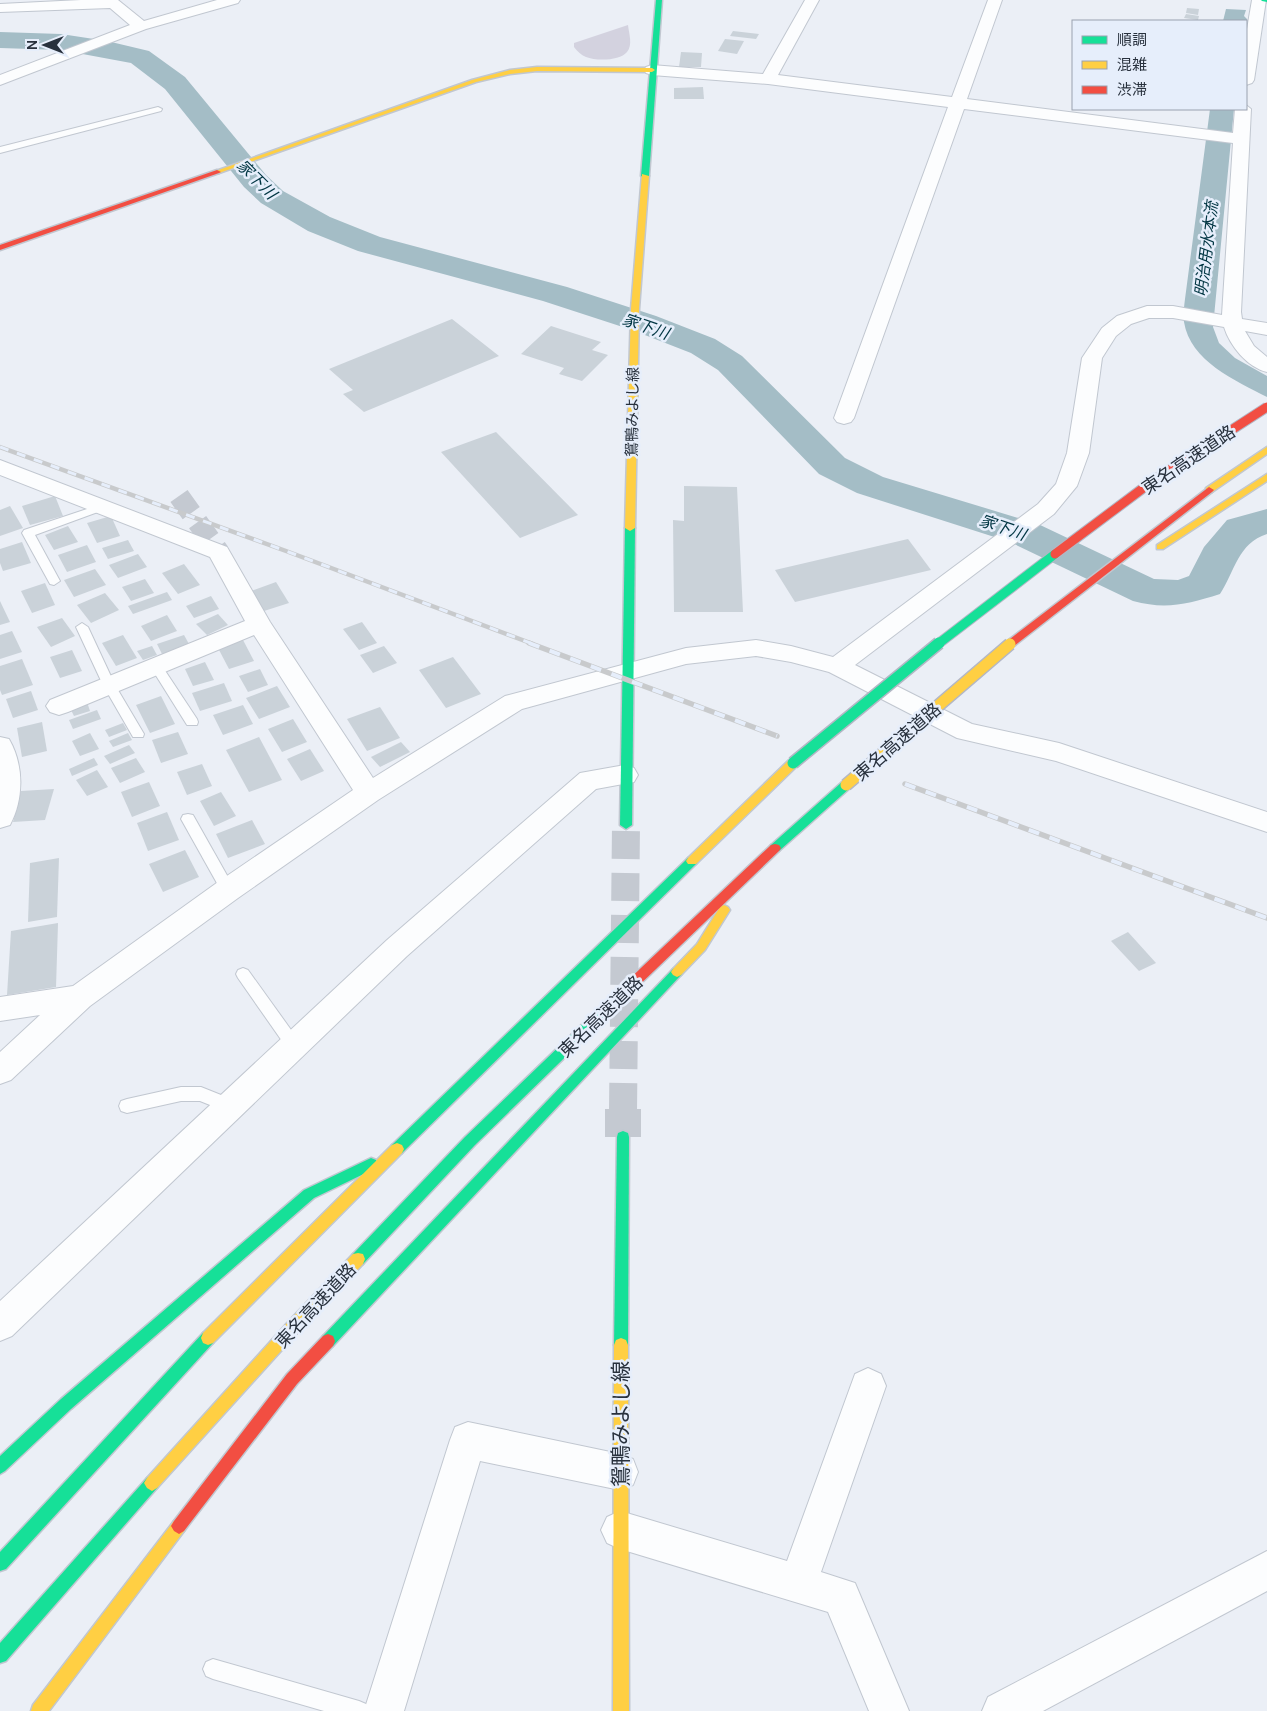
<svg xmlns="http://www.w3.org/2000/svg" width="1267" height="1711" font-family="Manrope,'Noto Sans JP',sans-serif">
	<rect width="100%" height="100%" fill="#ebeff6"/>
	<path fill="#d3d2df" d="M628,25C629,34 633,45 627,52C620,61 596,61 586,57C581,55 577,51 574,47V43Z"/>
	<g fill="#a4bdc6">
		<path d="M1226,9L1246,10L1244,16L1247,19L1246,25V21H1223Z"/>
		<path d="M1210,109H1234L1213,327L1219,343L1235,358L1267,376V397C1236,381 1190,361 1184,322C1183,315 1184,307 1185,299Z"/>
	</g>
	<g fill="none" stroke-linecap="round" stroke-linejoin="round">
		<path fill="#a4bdc6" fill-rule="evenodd" d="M0,32L61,34L107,41L149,51L185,77L266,175L283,191L330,217L380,237L567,287L656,316L715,339L742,356L845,458L883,477L1038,524L1154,579L1178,580L1189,576L1204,547L1227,520L1267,509V534C1238,543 1235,571 1220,594C1188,604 1166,610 1133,601L1010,542L857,493L819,474L718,370L691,353L632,330L543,301L358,251L308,231L261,203L244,187L165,89L131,63L61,50L0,48Z"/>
	</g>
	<g fill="#cad2d9">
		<path d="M1187,8L1199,9L1198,15L1186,13Z"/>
		<path d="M1186,14L1199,16L1198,20L1184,18Z"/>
		<path d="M733,31L759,34L756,39L730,36Z"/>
		<path d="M725,39L744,41L737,54L718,51Z"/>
		<path d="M681,52L702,53L701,67H679Z"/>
		<path d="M703,87L704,99H674V88Z"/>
		<path d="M452,319L499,356L364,412L343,394L353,390L329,369Z"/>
		<path d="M551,326L601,342L592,350L608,355L582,381L559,374L564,368L521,354Z"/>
		<path d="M496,432L578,515L520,538L441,452Z"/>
		<path d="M684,486L737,487L743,612H674L673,520L684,521Z"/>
		<path d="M55,496L63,516L30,525L22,506Z"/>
		<path d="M10,506L23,528L0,536V510Z"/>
		<path d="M111,516L120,536L97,543L87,523Z"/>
		<path d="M68,526L78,542L54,550L45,535Z"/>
		<path d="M908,539L931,570L795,602L775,570Z"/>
		<path d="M128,540L134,551L108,559L102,548Z"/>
		<path d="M22,542L31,563L3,571L0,563V549Z"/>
		<path d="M87,545L96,562L67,572L58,555Z"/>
		<path d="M138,554L147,567L118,578L109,565Z"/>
		<path d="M184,564L200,585L178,594L162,573Z"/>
		<path d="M95,569L106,585L74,597L64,580Z"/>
		<path d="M145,579L154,593L131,601L122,587Z"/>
		<path d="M276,582L289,603L264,611L251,591Z"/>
		<path d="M45,583L55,605L32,613L21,591Z"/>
		<path d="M167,592L172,600L133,614L128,606Z"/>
		<path d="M105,593L119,610L91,623L77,605Z"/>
		<path d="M211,596L219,609L194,618L186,606Z"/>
		<path d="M0,601L10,622L0,625Z"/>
		<path d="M218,614L228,625L207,635L196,624Z"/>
		<path d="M167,615L177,631L151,641L141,626Z"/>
		<path d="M62,618L75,636L51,647L37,627Z"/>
		<path d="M362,622L377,643L359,650L343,629Z"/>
		<path d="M12,631L22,652L0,659V635Z"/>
		<path d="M123,635L137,658L116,666L102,643Z"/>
		<path d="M184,635L189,644L162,654L157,644Z"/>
		<path d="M243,640L254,661L229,669L218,648Z"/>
		<path d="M152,646L157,655L143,660L137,651Z"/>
		<path d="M384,646L397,663L373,673L360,655Z"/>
		<path d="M72,650L82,671L60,678L50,657Z"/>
		<path d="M453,657L481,694L446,708L419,670Z"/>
		<path d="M22,659L33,685L2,695L0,690V666Z"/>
		<path d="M205,662L214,680L193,686L185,669Z"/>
		<path d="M260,669L268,685L248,692L239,676Z"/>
		<path d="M224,683L232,701L200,711L192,693Z"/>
		<path d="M277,686L290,707L259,719L246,698Z"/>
		<path d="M31,691L38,710L13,718L6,699Z"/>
		<path d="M161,696L175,724L150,733L136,705Z"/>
		<path d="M87,702L90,711L74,716L70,708Z"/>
		<path d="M243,705L253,724L223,735L213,715Z"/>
		<path d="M380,707L400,738L367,751L347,719Z"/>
		<path d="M97,710L101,719L73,729L69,720Z"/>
		<path d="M293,719L307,742L282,752L268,729Z"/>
		<path d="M42,722L47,751L22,757L17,728Z"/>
		<path d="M123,723L127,730L109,737L105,730Z"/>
		<path d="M178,732L188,754L161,763L152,740Z"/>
		<path d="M90,733L99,749L80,756L72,741Z"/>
		<path d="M128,733L132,740L113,747L109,741Z"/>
		<path d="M259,737L282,780L249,792L226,750Z"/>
		<path d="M401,742L410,752L380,767L371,757Z"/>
		<path d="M129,745L135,753L110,764L104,756Z"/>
		<path d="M310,749L324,771L301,781L287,759Z"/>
		<path d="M94,758L98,765L72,776L69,769Z"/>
		<path d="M136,758L145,772L120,783L111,768Z"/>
		<path d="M202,764L212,786L187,795L177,772Z"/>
		<path d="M97,770L108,787L87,796L76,780Z"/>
		<path d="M149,782L160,806L132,817L121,792Z"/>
		<path d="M54,789L45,820L13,822L21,791Z"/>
		<path d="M221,792L236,816L214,826L200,801Z"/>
		<path d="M167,812L179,840L148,851L137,823Z"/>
		<path d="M252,820L265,844L228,858L216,834Z"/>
		<path d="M185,850L199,877L163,892L149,864Z"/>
		<path d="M59,858L57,917L28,922L30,863Z"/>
		<path d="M58,923L56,987L7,995L11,931Z"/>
		<path d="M1128,932L1156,963L1139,971L1111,941Z"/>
	</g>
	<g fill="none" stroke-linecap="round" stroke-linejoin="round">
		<path stroke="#c4c9d1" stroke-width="21" stroke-dasharray="21 11" stroke-linecap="butt" d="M179,496L219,552"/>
		<path stroke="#c4c9d1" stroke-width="28" stroke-dasharray="28 14" stroke-linecap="butt" d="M623,1111L626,825"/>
		<path stroke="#c4c9d1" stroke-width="36" stroke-dasharray="36 18" stroke-linecap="butt" d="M623,1137V1109"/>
		<defs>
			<g id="lane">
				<path d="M158,107L162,109L161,111L0,153V147Z"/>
				<path d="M102,504L108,507L106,509L35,535L60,581L54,585L50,584L22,533L24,530Z"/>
				<path d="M82,623L88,627L115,685L144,734L143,737H133L103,685L76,627Z"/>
				<path d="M156,662L160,663L197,719L198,722L197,725H187L150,666Z"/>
				<path d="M188,814L193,815L233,886L235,890L233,894L228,895L223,894L181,819L183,815Z"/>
				<path d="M243,968L248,970L299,1041L302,1046L299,1051L294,1052L289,1051L238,978L236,974L238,970Z"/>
				<path d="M181,1087H201L236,1101L238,1106L236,1111L230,1113L200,1101H181L127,1113L121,1111L119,1106L121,1101L127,1099Z"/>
				<path d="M213,1659L359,1701L366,1704L369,1711H324L213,1679L206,1676L203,1669L206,1662Z"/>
			</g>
			<g id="street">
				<path d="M81,0H118L144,21L217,0H240L238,3L146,29L0,85V75L130,25L110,8L0,12V4Z"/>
				<path d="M805,0H819L778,75L952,97L988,0H1002L967,99L1233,133L1235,109H1246V105L1251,109L1241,312L1242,319L1267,323V335L1245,331L1254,346L1267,357V372C1247,367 1230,346 1224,327L1173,318H1149L1131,324L1116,336L1102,358L1089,453L1077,486L1054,514L855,665L972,724L1059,743L1267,812V832L1056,761L957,738L829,672L791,662L756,656L686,664L522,709L378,800L238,898L90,1006L11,1080L0,1084V1052L40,1015L0,1021V997L73,986L218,882L353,790L254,635L68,712L59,715L50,712L46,706L50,700L245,621L210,557L0,475V460L227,547L270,622L373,778L505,696L686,648L756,640L791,646L833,657L1038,504L1056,484L1067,453L1082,358L1102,328L1117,316L1147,306H1173L1222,315L1233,143L964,109L854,418L851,422L844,424L837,422L834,418L948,107L768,84L652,75L646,73L644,70L646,67L652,65L763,74Z"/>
				<path d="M1252,0H1266L1254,80L1252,83L1246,85V35Z"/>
				<path d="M0,737L9,739C24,765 24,799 10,825L0,828Z"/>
				<path d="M625,765L634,768L638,775L634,782L596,789L407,956L12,1336L0,1341V1301L387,940L580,773Z"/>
				<path d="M868,1368L881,1374L886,1386L821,1572L855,1583L909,1711H869L828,1612L620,1549L607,1543L601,1530L607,1517L620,1511L787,1561L855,1374Z"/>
				<path d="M468,1422L620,1454L633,1459L638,1472L633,1485L620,1490L480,1461L404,1711H364L450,1440L455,1427Z"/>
				<path d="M1267,1551V1591L1043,1711H982L988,1697Z"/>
			</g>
			<g id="fast">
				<path d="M656,0H662L649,176L645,178L641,176Z"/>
				<path d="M1261,0H1267V2L1262,1Z"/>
				<path d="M630,525L635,528L632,825L626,829L620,825L625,528Z"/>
				<path d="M846,781L851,785L850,788L779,851H771L769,848L771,845L842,782Z"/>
				<path d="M692,857L696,858L698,861L696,864L402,1153L397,1155L392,1153L390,1149L392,1145L688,858Z"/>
				<path d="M677,967L681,969L683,972L681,975L333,1346L328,1348L323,1346L321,1341L323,1336L673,969Z"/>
				<path d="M627,984L631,985L633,989L631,993L475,1145L363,1264L358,1265L353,1264L351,1259L353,1254L465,1137L623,985Z"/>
				<path d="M623,1131L628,1133L629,1137L628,1345L626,1350L621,1352L616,1350L614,1345L617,1137L618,1133Z"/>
				<path d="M371,1158L376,1160L378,1164L376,1168L314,1198L71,1409L5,1471L0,1474V1456L61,1399L304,1190Z"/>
				<path d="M208,1331L213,1333L215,1338L213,1343L6,1569L0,1571V1552L203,1333Z"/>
				<path d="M152,1475L157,1478L160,1483L157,1488L6,1661L0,1663V1643L147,1478Z"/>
			</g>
			<g id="slow">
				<path d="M537,67L652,68L655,70L652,72L537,71L510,74L476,82L219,173L213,172L472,80L510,70Z"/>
				<path d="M642,174L649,176L639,309L635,528L630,531L625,528L631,309Z"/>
				<path d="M1267,447V454L1212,492H1206V488Z"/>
				<path d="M1267,474V481L1163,549H1157V545Z"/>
				<path d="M793,759L798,763L797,766L696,864H688L686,861L688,858L789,760Z"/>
				<path d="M724,905L728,907L730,910L705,950L681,975L677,977L673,975L671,972L673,969L697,944L720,907Z"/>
				<path d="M397,1143L402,1145L404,1149L402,1153L213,1343L208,1345L203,1343L201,1338L203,1333L392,1145Z"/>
				<path d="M358,1253L363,1254L365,1259L363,1264L299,1331L157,1488L152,1491L147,1488L144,1483L147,1478L289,1321L353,1254Z"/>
				<path d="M621,1338L626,1340L628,1345L629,1711H613L614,1345L616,1340Z"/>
				<path d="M179,1518L184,1521L187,1526L184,1531L49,1711H31L33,1705L174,1521Z"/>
			</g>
			<g id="jam">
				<path d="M217,170L221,172L219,173L0,250V245Z"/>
				<path d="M1209,487L1214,490L1212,492L1014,646H1006L1005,644L1006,642Z"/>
				<path d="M775,844L779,845L781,848L779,851L631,993L627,994L623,993L621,989L623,985L771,845Z"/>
				<path d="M328,1334L333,1336L335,1341L333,1346L297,1384L184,1531L179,1534L174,1531L171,1526L174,1521L287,1374L323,1336Z"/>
			</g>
		</defs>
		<use href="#lane" stroke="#c1c7d0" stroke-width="2"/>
		<use href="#street" stroke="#c1c7d0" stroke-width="2"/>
		<use href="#fast" stroke="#c1c7d0" stroke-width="3"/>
		<use href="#slow" stroke="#c1c7d0" stroke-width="3"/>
		<use href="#jam" stroke="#c1c7d0" stroke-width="3"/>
		<use href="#lane" fill="#fcfdfe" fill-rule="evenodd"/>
		<use href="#street" fill="#fcfdfe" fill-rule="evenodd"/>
		<use href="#fast" fill="#16e098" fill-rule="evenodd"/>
		<use href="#slow" fill="#ffcf43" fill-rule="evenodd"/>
		<use href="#jam" fill="#f24e42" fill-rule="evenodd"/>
		<defs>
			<path id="rail-far1" d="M0,447L286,551L533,644"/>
			<g id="rail">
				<path d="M529,643L777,736"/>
				<path d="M905,784L1267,918"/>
			</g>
		</defs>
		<use href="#rail-far1" stroke="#c8cacc" stroke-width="4.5"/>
		<use href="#rail" stroke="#c8cacc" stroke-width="5.5"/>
		<use href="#rail-far1" stroke="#e6eefb" stroke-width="3" stroke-dasharray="9" stroke-linecap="butt"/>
		<use href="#rail" stroke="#e6eefb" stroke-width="4" stroke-dasharray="11" stroke-linecap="butt"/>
		<defs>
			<path id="fast-bridge-far1" d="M938,644L1055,554"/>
			<path id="fast-bridge" d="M793,763L939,643"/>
			<path id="slow-bridge" d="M846,785L1010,644"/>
			<path id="jam-bridge" d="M1055,554L1154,480L1267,407"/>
		</defs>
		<use href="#fast-bridge-far1" stroke="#b3b7c5" stroke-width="11" stroke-linecap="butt"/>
		<use href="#fast-bridge" stroke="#b3b7c5" stroke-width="14" stroke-linecap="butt"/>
		<use href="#slow-bridge" stroke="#b3b7c5" stroke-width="14" stroke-linecap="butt"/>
		<use href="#jam-bridge" stroke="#b3b7c5" stroke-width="11" stroke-linecap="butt"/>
		<use href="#fast-bridge-far1" stroke="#16e098" stroke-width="9"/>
		<use href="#fast-bridge" stroke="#16e098" stroke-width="11"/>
		<use href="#slow-bridge" stroke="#ffcf43" stroke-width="11"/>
		<use href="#jam-bridge" stroke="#f24e42" stroke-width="9"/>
	</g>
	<g text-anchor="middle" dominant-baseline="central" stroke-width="5" stroke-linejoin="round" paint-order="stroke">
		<g font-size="15" fill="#28313d" stroke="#e6eefb">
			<text transform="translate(632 412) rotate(-89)">鴛鴨みよし線</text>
		</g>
		<g font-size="16" font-style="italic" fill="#003542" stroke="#e6eefb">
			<text transform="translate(257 179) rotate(45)">家下川</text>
			<text transform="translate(1206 249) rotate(-83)">明治用水本流</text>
			<text transform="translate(646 326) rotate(19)">家下川</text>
			<text transform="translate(1003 527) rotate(19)">家下川</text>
		</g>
		<g font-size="18" fill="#28313d" stroke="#e6eefb">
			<text transform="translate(1188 459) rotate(-34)">東名高速道路</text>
			<text transform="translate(897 741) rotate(-41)">東名高速道路</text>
			<text transform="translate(600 1016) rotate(-44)">東名高速道路</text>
			<text transform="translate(315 1305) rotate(-47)">東名高速道路</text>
		</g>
		<g font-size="21" fill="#28313d" stroke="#e6eefb">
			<text transform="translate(620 1424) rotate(-90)">鴛鴨みよし線</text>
		</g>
	</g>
	<rect x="1072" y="20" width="175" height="90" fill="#e6eefb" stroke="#9aa2af"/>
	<rect x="1082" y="36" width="25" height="8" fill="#16e098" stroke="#9aa2af"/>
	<text x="1117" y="45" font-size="15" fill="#28313d">順調</text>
	<rect x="1082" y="61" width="25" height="8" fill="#ffcf43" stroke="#9aa2af"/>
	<text x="1117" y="70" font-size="15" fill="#28313d">混雑</text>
	<rect x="1082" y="86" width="25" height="8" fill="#f24e42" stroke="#9aa2af"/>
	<text x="1117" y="95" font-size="15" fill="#28313d">渋滞</text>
	<g transform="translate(45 45) rotate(270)" stroke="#e6eefb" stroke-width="4" paint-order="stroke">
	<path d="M0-4L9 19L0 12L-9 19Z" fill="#28313d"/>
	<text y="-8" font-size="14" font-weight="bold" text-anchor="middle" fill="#28313d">N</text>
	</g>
</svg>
